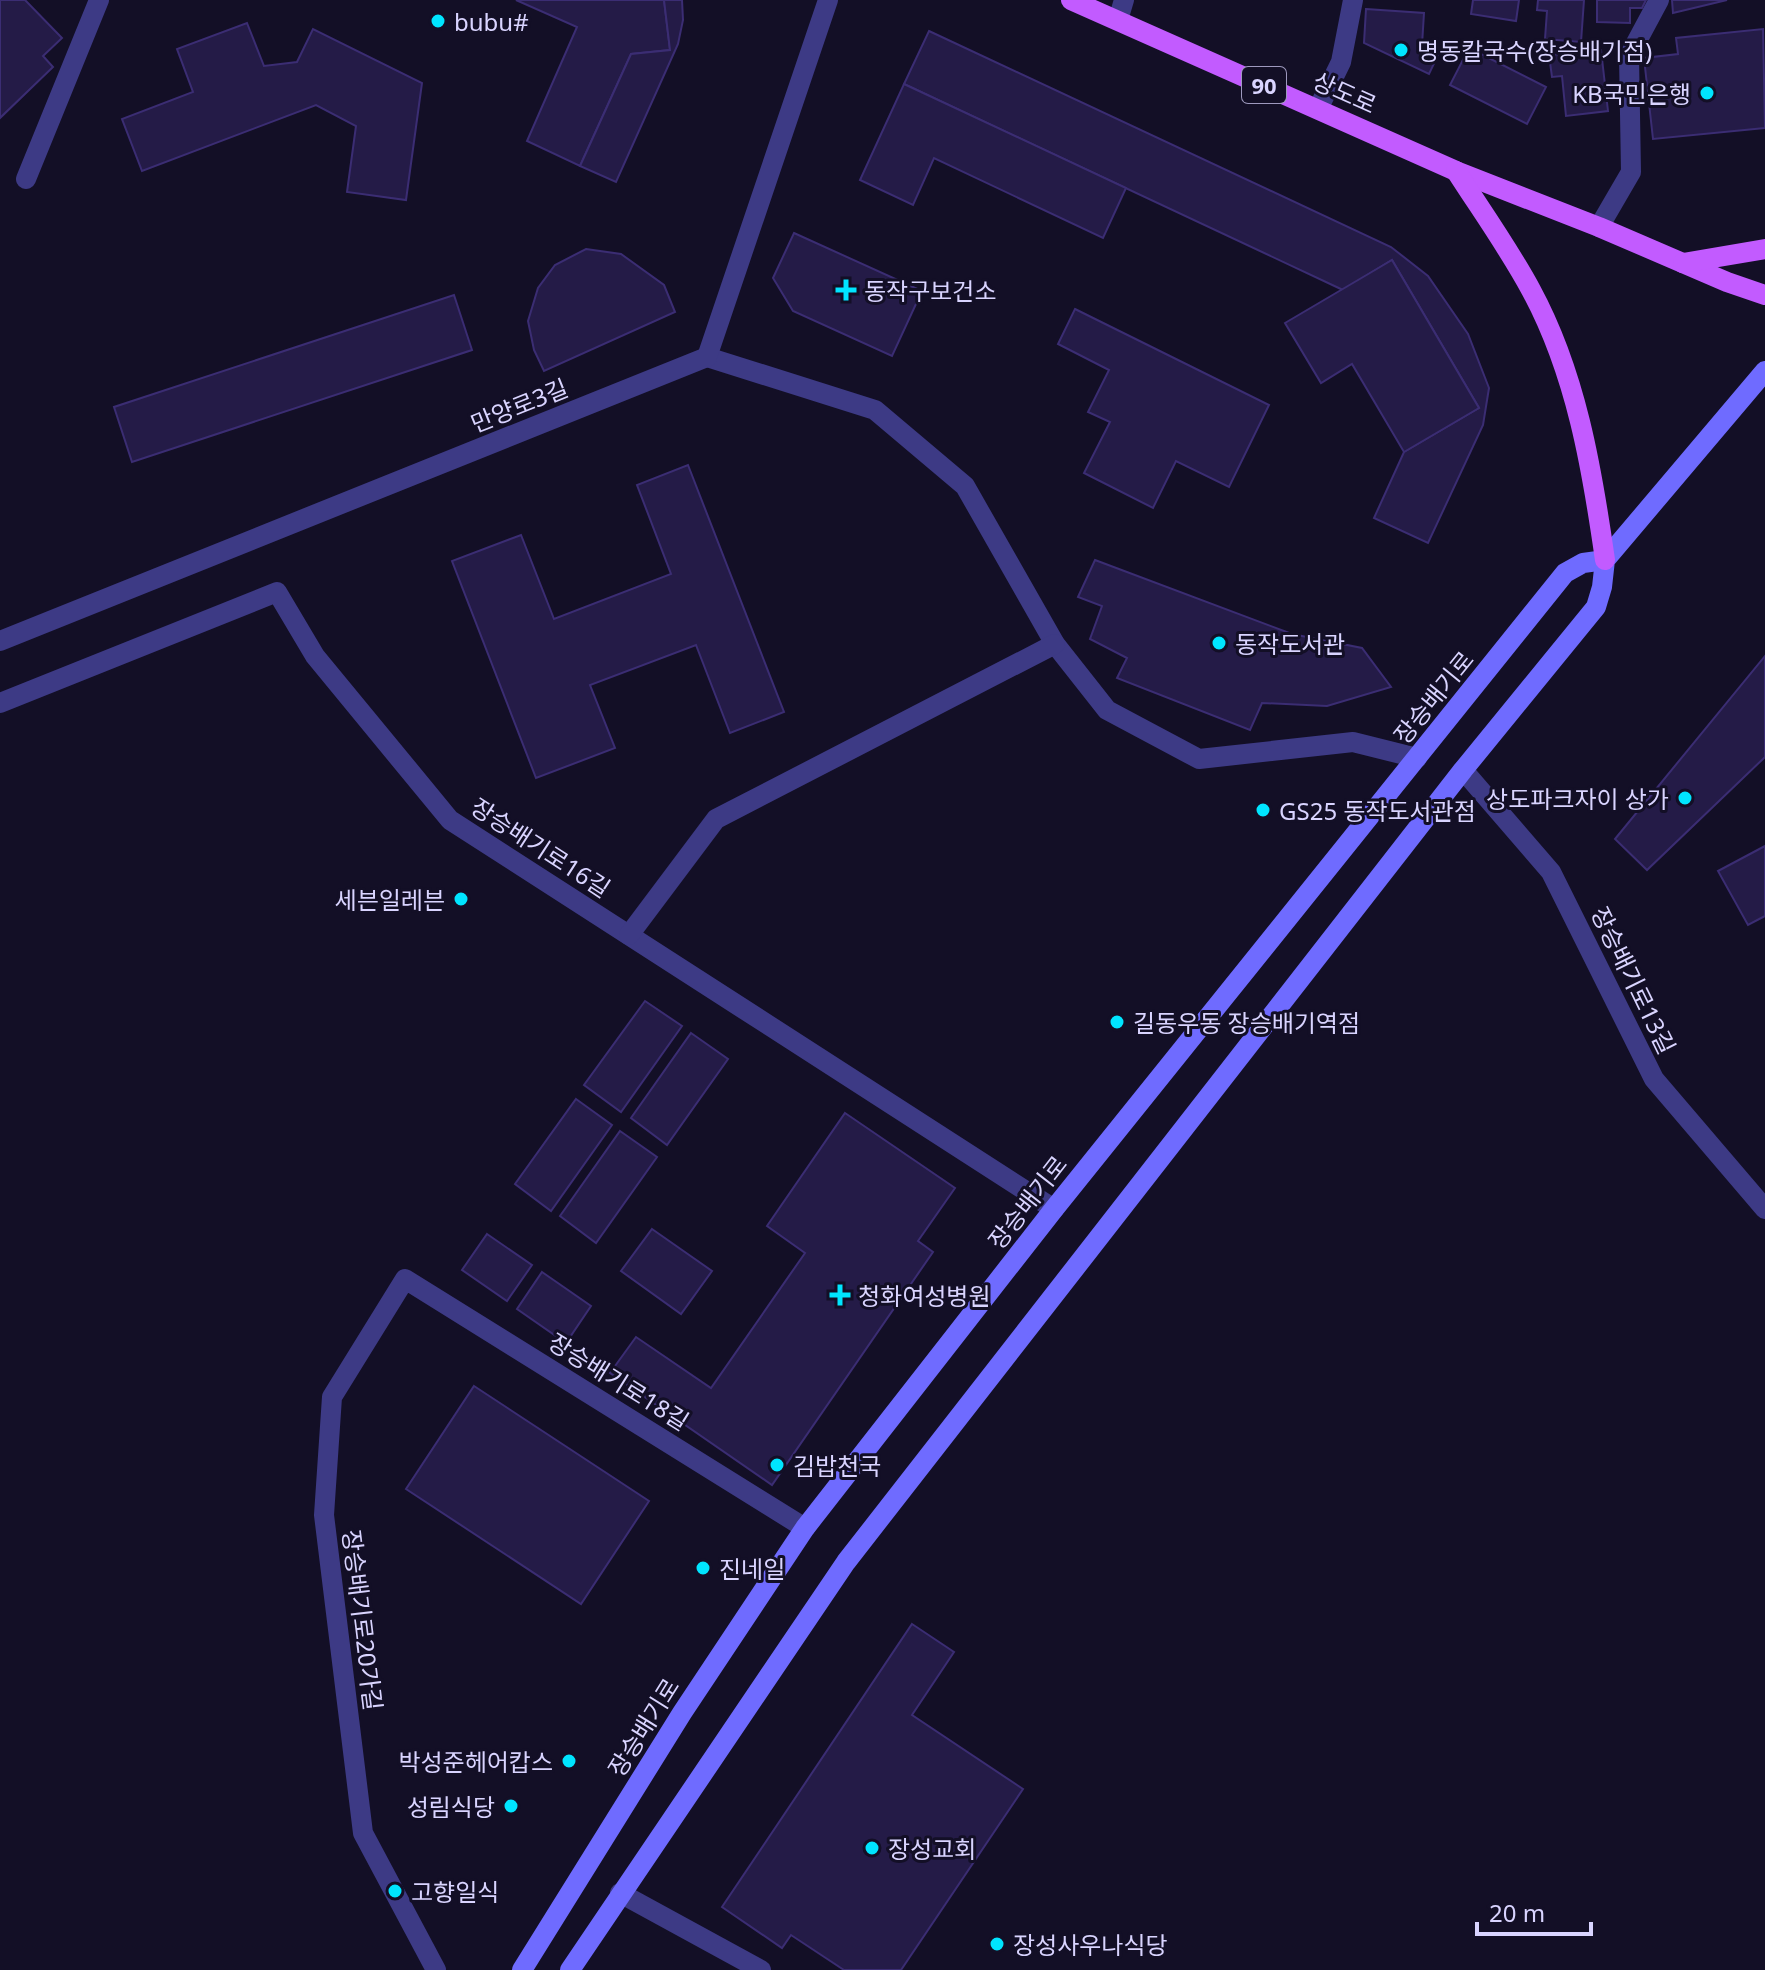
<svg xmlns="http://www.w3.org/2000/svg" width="1765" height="1970" font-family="'Noto Sans','Noto Sans KR',sans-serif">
	<rect width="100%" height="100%" fill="#130f26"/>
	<g fill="#241b47" stroke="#3b2d73" stroke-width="2">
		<path d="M0,0H25L62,38L43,56L53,67L0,118Z"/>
		<path d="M516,0H664L670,50L631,54L580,166L527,141L577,27Z"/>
		<path d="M664,0H682L683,20L678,44L616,182L580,166L631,54L670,50Z"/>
		<path d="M1473,0H1519L1516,21L1471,14Z"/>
		<path d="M1538,0H1584L1581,42L1545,39L1547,11L1537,10Z"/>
		<path d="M1597,0H1646L1642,8H1630V23L1597,22Z"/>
		<path d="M1672,0H1727L1673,13Z"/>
		<path d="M1366,9L1424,13L1422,45L1439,53L1429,74L1364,43Z"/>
		<path d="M247,23L264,66L297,62L313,29L422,83L406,200L347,192L356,126L316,105L142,171L122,119L193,92L177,49Z"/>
		<path d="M1763,29L1765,128L1653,139L1644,58L1678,54L1676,38Z"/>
		<path d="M929,31L1391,247L1428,276L1468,334L1489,388L1483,425L1428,543L1374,518L1404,452L1479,408L1392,260L1343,290L904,84Z"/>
		<path d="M1469,48L1546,87L1527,124L1450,85Z"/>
		<path d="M1601,50L1608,111L1566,116L1562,76L1552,77L1549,55Z"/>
		<path d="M904,84L1126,188L1103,238L934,158L913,205L860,180Z"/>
		<path d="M794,233L922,291L892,356L793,311L773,278Z"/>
		<path d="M586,249L621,254L664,285L675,312L544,371L534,350L528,321L538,288L555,265Z"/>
		<path d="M1392,260L1479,408L1404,452L1352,364L1321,383L1285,323Z"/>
		<path d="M454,295L472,350L132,462L114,407Z"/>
		<path d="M1075,309L1269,405L1229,487L1176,461L1153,508L1084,473L1110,422L1088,412L1109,370L1058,344Z"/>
		<path d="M688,465L784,712L730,733L696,645L590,685L615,748L536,778L452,561L521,535L554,619L671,574L637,485Z"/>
		<path d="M1095,560L1292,634L1362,648L1391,687L1327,706L1262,703L1250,730L1117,678L1127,658L1090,639L1102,606L1078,597Z"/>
		<path d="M1765,656V757L1647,870L1615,839Z"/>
		<path d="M1765,846V916L1748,925L1718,871Z"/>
		<path d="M645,1001L682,1026L621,1112L584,1085Z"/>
		<path d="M691,1033L728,1059L667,1145L631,1118Z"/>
		<path d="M576,1099L612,1125L551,1211L515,1184Z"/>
		<path d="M845,1113L955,1188L918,1241L933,1252L772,1485L610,1373L636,1337L711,1388L805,1253L767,1226Z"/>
		<path d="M620,1131L657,1157L596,1243L560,1216Z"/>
		<path d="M652,1229L712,1271L681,1314L621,1271Z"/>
		<path d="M487,1234L532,1265L507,1301L462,1270Z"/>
		<path d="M542,1272L591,1306L566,1343L517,1309Z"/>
		<path d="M474,1386L649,1501L581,1604L406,1489Z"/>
		<path d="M912,1624L954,1652L912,1715L1023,1789L901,1970H844L791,1935L782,1948L722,1907Z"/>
	</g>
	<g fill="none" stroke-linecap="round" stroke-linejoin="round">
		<g stroke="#3d3a85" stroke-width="20">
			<path d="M1318,109L1341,62L1353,0"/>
			<path d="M26,179L99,0"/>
		</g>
		<g stroke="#3d3a85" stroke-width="20">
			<path d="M1118,20L1124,0"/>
			<path d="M1599,227L1631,172L1629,56L1659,0"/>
			<path d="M707,357L875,410L965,486L1055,644L1107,710L1199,759L1353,742L1417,758"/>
			<path d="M0,641L707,357L828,0"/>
			<path d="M0,703L277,592L315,656L450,820L1054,1209"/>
			<path d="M1463,770L1551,872L1654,1079L1765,1209"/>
			<path d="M629,935L716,819L1055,644"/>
			<path d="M620,1893L761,1970"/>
			<path d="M436,1970L363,1833L324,1515L332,1397L405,1279L805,1528"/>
		</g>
		<g stroke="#6f6bff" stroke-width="20">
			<path d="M522,1970L682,1713L805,1528L1054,1209L1565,573L1583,563L1605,560"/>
			<path d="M570,1970L846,1562L1463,770L1596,607L1602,587L1605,560L1765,371"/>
		</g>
		<g stroke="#c25bff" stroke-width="20">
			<path d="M1071,0L1456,171L1599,227L1727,282L1765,295"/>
			<path d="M1456,171C1481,210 1509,249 1531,290C1576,373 1592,468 1605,560"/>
			<path d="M1683,263L1765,249"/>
		</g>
	</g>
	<g fill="#00e5ff" stroke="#130f26" stroke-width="3">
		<circle cx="438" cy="21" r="8"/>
		<circle cx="1401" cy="50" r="8"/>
		<circle cx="1707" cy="93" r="8"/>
		<path d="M842 278h8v8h8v8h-8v8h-8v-8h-8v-8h8z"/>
		<circle cx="1219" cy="643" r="8"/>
		<circle cx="1685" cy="798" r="8"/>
		<circle cx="1263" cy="810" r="8"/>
		<circle cx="461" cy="899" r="8"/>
		<circle cx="1117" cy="1022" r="8"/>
		<path d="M836 1283h8v8h8v8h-8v8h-8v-8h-8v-8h8z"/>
		<circle cx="777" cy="1465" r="8"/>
		<circle cx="703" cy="1568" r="8"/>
		<circle cx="569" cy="1761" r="8"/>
		<circle cx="511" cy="1806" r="8"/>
		<circle cx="872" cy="1848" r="8"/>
		<circle cx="395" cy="1891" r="8"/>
		<circle cx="997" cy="1944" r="8"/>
	</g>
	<g text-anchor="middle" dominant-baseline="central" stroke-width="6" stroke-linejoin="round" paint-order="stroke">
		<rect fill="#130f26" stroke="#9e99be" stroke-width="2" x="1242" y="67" width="44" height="36" rx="6"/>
		<g font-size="22" font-weight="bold" fill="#d9d4ff">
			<text x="1264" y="85">90</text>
		</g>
		<g font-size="24" fill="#d9d4ff" stroke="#130f26" text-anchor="start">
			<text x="454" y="21">bubu#</text>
			<text x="1417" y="50">명동칼국수(장승배기점)</text>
			<text x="1691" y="93" text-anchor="end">KB국민은행</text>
			<text x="864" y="290">동작구보건소</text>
			<text x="1235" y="643">동작도서관</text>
			<text x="1669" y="798" text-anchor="end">상도파크자이 상가</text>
			<text x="1279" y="810">GS25 동작도서관점</text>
			<text x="445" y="899" text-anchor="end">세븐일레븐</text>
			<text x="1133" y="1022">길동우동 장승배기역점</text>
			<text x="858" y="1295">청화여성병원</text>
			<text x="793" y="1465">김밥천국</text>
			<text x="719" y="1568">진네일</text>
			<text x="553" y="1761" text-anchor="end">박성준헤어캅스</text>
			<text x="495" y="1806" text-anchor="end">성림식당</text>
			<text x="888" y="1848">장성교회</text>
			<text x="411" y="1891">고향일식</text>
			<text x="1013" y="1944">장성사우나식당</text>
		</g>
		<g font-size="24" fill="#d9d4ff" stroke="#130f26">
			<text transform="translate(1345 92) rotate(24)">상도로</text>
			<text transform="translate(519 405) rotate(-22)">만양로3길</text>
			<text transform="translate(1433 697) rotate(-51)">장승배기로</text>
			<text transform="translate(541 847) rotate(33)">장승배기로16길</text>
			<text transform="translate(1634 980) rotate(64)">장승배기로13길</text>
			<text transform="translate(1027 1202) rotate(-52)">장승배기로</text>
			<text transform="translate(619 1381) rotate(32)">장승배기로18길</text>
			<text transform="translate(363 1620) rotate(83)">장승배기로20가길</text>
			<text transform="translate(643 1727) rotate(-58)">장승배기로</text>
		</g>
	</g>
	<path d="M1477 1922v12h114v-12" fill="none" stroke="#d9d4ff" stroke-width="4"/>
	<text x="1489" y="1922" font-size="24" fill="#d9d4ff" stroke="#130f26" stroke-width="6" paint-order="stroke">20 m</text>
</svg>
